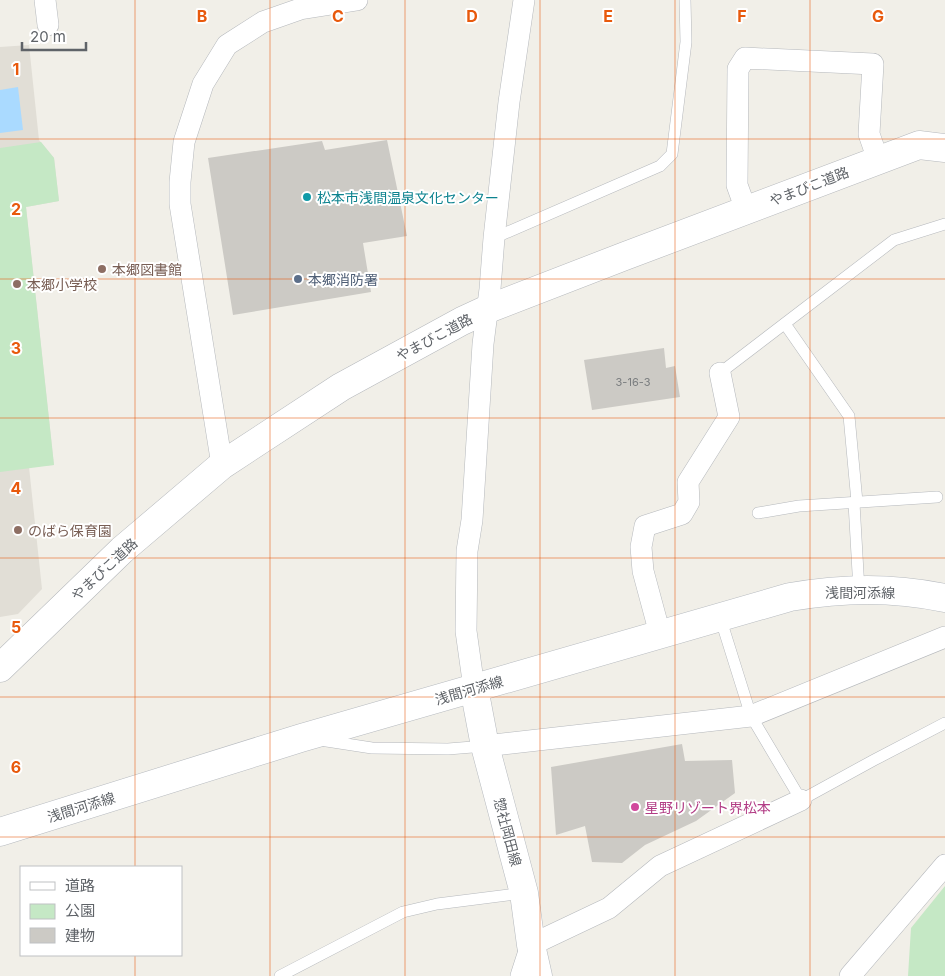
<svg xmlns="http://www.w3.org/2000/svg" width="945" height="976" font-family="Inter,'Noto Sans JP',sans-serif">
	<rect width="100%" height="100%" fill="#f1efe8"/>
	<path fill="#e1ded6" d="M29,45L39,140L54,158L59,201L26,207L54,465L29,467L42,589L18,614L0,617V47Z"/>
	<g fill="#c5e8c5">
		<path d="M41,142L54,158L59,201L26,207L54,465L0,472V148Z"/>
		<path d="M945,886V976H908L911,928Z"/>
	</g>
	<path fill="#aadaff" d="M18,87L23,130L0,133V90Z"/>
	<g fill="#cccac5">
		<path d="M387,140L407,236L363,243L371,292L233,315L208,158L322,141L325,150Z"/>
		<path d="M664,348L666,368L675,366L680,397L592,410L584,360Z"/>
		<path d="M682,744L685,761L732,760L735,793L696,821L645,845L622,863L592,862L585,826L556,835L551,767Z"/>
	</g>
	<g fill="none" stroke-linecap="round" stroke-linejoin="round">
		<defs>
			<g id="service">
				<path d="M494,238L660,166L672,154L686,42L685,0"/>
				<path d="M785,324L849,416L857,502"/>
				<path d="M720,373L894,240L945,224"/>
				<path d="M854,503L859,590"/>
				<path d="M758,513L799,506L937,497"/>
				<path d="M720,617L751,716L801,800L874,760L945,723"/>
				<path d="M320,740L372,748L448,749L485,746"/>
				<path d="M280,976L403,912L437,904L524,893"/>
			</g>
			<g id="minor">
				<path d="M45,0L48,25"/>
				<path d="M746,210L737,185L738,69L745,58L873,64L869,134L878,160"/>
				<path d="M222,465L180,204V182L184,142L203,84L227,45L263,22L300,9L357,0"/>
				<path d="M660,634L643,571L641,547L645,526L682,514L689,502L688,482L729,417L720,373"/>
				<path d="M474,688L466,631L467,551L472,520L483,344L490,289L494,238L509,102L524,0"/>
				<path d="M485,746L751,716L945,637"/>
				<path d="M521,976L531,945L609,908L660,866L801,800"/>
				<path d="M850,976L945,865"/>
			</g>
			<path id="tertiary" d="M0,668L122,550L222,465L341,387L462,321L488,309L625,256L919,145L945,148"/>
			<g id="secondary">
				<path d="M474,688L485,746L524,893L531,945L538,976"/>
				<path d="M0,832L301,738L790,597C844,588 891,587 945,598"/>
			</g>
		</defs>
		<use href="#service" stroke="#b5b8bc" stroke-width="12"/>
		<use href="#minor" stroke="#b5b8bc" stroke-width="22"/>
		<use href="#tertiary" stroke="#b5b8bc" stroke-width="29"/>
		<use href="#secondary" stroke="#b6babf" stroke-width="29"/>
		<use href="#service" stroke="#fff" stroke-width="11"/>
		<use href="#minor" stroke="#fff" stroke-width="21"/>
		<use href="#tertiary" stroke="#fff" stroke-width="28"/>
		<use href="#secondary" stroke="#fff" stroke-width="28"/>
	</g>
	<path fill="none" stroke="#e8590c" stroke-width="1" stroke-opacity="0.55" d="M135,0V867M270,0V976M405,0V976M540,0V976M675,0V976M810,0V976M0,139H945M0,279H945M0,418H945M0,558H945M0,697H945M0,837H945M135,955V976"/>
	<circle fill="#0f9aa8" stroke="#fff" stroke-width="2" cx="307" cy="197" r="5"/>
	<g fill="#8d6e63" stroke="#fff" stroke-width="2">
		<circle cx="102" cy="269" r="5"/>
		<circle cx="17" cy="284" r="5"/>
		<circle cx="18" cy="530" r="5"/>
	</g>
	<circle fill="#5c6f8a" stroke="#fff" stroke-width="2" cx="298" cy="279" r="5"/>
	<circle fill="#d1479c" stroke="#fff" stroke-width="2" cx="635" cy="807" r="5"/>
	<g text-anchor="middle" dominant-baseline="central" stroke-width="4" stroke-linejoin="round" paint-order="stroke">
		<g font-size="11" fill="#7a7d7f">
			<text x="633" y="382">3-16-3</text>
		</g>
		<g font-size="14" fill="#5f6368" stroke="#fff">
			<text transform="translate(809 186) rotate(-21)">やまびこ道路</text>
			<text transform="translate(434 337) rotate(-28)">やまびこ道路</text>
			<text transform="translate(104 569) rotate(-43)">やまびこ道路</text>
			<text x="860" y="592">浅間河添線</text>
			<text transform="translate(469 690) rotate(-16)">浅間河添線</text>
			<text transform="translate(81 807) rotate(-17)">浅間河添線</text>
			<text transform="translate(508 832) rotate(75)">惣社岡田線</text>
		</g>
		<g font-size="14" fill="#0d838f" stroke="#fff" text-anchor="start">
			<text x="317" y="197">松本市浅間温泉文化センター</text>
		</g>
		<g font-size="14" fill="#785e54" stroke="#fff" text-anchor="start">
			<text x="112" y="269">本郷図書館</text>
			<text x="27" y="284">本郷小学校</text>
			<text x="28" y="530">のばら保育園</text>
		</g>
		<g font-size="14" fill="#4e5e75" stroke="#fff" text-anchor="start">
			<text x="308" y="279">本郷消防署</text>
		</g>
		<g font-size="14" fill="#b23c85" stroke="#fff" text-anchor="start">
			<text x="645" y="807">星野リゾート界松本</text>
		</g>
	</g>
	<g font-size="16" text-anchor="middle" font-weight="bold" fill="#e8590c" stroke="#fff" stroke-width="4" stroke-linejoin="round" paint-order="stroke">
		<text x="202" y="22">B</text>
		<text x="338" y="22">C</text>
		<text x="472" y="22">D</text>
		<text x="608" y="22">E</text>
		<text x="742" y="22">F</text>
		<text x="878" y="22">G</text>
		<text x="16" y="75">1</text>
		<text x="16" y="215">2</text>
		<text x="16" y="354">3</text>
		<text x="16" y="494">4</text>
		<text x="16" y="633">5</text>
		<text x="16" y="773">6</text>
	</g>
	<rect x="20" y="866" width="162" height="90" fill="#ffffff" stroke="#bfc1c3"/>
	<rect x="30" y="882" width="25" height="8" fill="#ffffff" stroke="#bfc1c3"/>
	<text x="65" y="891" font-size="15" fill="#5f6368">道路</text>
	<rect x="30" y="904" width="25" height="15" fill="#c5e8c5" stroke="#bfc1c3"/>
	<text x="65" y="916" font-size="15" fill="#5f6368">公園</text>
	<rect x="30" y="928" width="25" height="15" fill="#cccac5" stroke="#bfc1c3"/>
	<text x="65" y="941" font-size="15" fill="#5f6368">建物</text>
	<path d="M22 42v8h64v-8" fill="none" stroke="#5f6368" stroke-width="2.5"/>
	<text x="30" y="42" font-size="15" fill="#5f6368" stroke="#ffffff" stroke-width="4" paint-order="stroke">20 m</text>
</svg>
